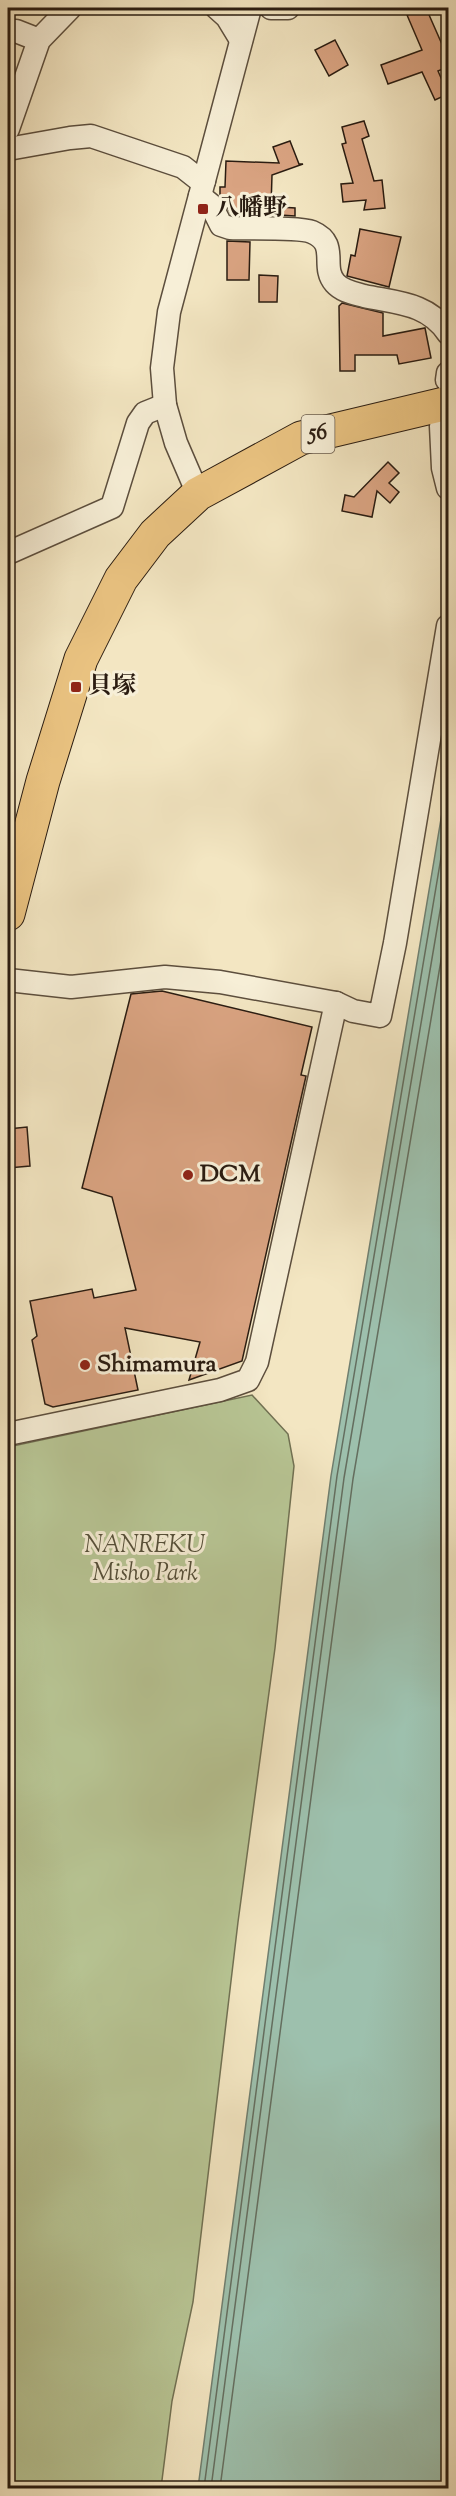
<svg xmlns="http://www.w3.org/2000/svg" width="456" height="2496" font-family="'Sorts Mill Goudy','Noto Serif JP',serif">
	<rect width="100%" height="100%" fill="#f3e6c2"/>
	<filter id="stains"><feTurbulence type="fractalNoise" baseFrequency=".00333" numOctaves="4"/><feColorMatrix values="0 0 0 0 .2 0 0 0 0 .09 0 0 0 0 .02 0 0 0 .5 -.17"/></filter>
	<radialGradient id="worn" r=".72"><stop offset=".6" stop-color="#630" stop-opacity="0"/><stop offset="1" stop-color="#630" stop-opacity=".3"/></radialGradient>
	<path fill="#b8c695" stroke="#717153" stroke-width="1.5" d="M252,1395L288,1434L294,1466L275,1648L238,1922L193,2302L172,2401L161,2488H8V1521L12,1520L8,1497V1447Z"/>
	<path fill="#9dc0ad" stroke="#6f7e6f" stroke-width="1.5" d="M448,777V2488H198L331,1476Z"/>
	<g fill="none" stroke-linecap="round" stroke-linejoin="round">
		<g stroke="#646e5f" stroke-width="1.5">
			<path d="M204,2488L337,1476L448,816"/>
			<path d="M211,2488L344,1478L448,864"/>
			<path d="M220,2488L353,1479L448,919"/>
		</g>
	</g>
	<g fill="#d9a381" stroke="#2a1c11" stroke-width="1.5">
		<path d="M426,8L448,58V67L438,71L448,94L435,100L422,72L388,84L381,65L422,50L407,15Z"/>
		<path d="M335,40L348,65L329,76L315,50Z"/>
		<path d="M364,121L369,136L362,139L374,181L382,180L385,208L364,210L366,200L343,202L341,184L353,183L342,144L346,143L342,127Z"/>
		<path d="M290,141L299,164H303L272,175L271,208L250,207V215L231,214L220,195V187H225L226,161L279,163L273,147Z"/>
		<path d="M280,207L295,208V216L280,215Z"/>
		<path d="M360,229L401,237L389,287L347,276L351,255L355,256Z"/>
		<path d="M227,241L250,242L249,280H227Z"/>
		<path d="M259,275L278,276L277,302H259Z"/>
		<path d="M342,303L383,313V336L425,328L431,358L399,364L397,355H355V371H340L339,306Z"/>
		<path d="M388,462L399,473L389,483L399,492L390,503L377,491L372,517L342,511L345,495L354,497Z"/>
		<path d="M162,991L312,1027L301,1075L306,1076L242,1361L189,1380L200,1342L125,1328L138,1390L53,1407L45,1404L32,1340L37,1336L30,1301L92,1289L94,1298L136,1290L112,1197L82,1188L131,994Z"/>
		<path d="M27,1127L30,1166L8,1168V1129Z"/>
	</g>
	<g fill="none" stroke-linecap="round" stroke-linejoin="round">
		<defs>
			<g id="minor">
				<path d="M217,8L227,17L241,40"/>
				<path d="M271,8H288"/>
				<path d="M8,31H16L39,40"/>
				<path d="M8,129L39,40L70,8"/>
				<path d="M8,149L70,138L91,136L183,167L197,178L204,181"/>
				<path d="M200,196L211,205L221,225L230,228C247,229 300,227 312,232C340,244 320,266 335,283C342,291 353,293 364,296C397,303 428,303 448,333"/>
				<path d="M447,380L448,373"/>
				<path d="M441,426L443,468L448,488"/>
				<path d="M198,494L176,443L165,405L162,368L169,312L250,8"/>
				<path d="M8,553L112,507L138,423L145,413L165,405"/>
				<path d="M8,980L71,987L165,977L220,982L336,1003L353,1011L380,1016L395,943L448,626"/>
				<path d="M8,1434L220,1390L248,1380L257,1362L336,1003"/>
			</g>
			<path id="highway" d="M8,914L43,781L81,659L121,579L155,534L198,494L301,438L448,403"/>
		</defs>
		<use href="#minor" stroke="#5c4e3d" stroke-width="25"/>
		<use href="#highway" stroke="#2a1c11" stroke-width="35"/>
		<use href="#minor" stroke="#f7efd7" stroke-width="22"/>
		<use href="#highway" stroke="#eac381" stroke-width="33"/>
	</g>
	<g fill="#8f2418" stroke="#f7efd7" stroke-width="2">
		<rect x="197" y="203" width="12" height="12" rx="3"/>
		<rect x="70" y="681" width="12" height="12" rx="3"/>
		<circle cx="188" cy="1175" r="6"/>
		<circle cx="85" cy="1365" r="6"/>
	</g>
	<g text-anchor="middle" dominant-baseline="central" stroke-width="6" stroke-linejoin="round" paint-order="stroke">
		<rect fill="#f7efd7" stroke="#685b4c" stroke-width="1.5" x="301.5" y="415" width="33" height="38" rx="4.5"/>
		<g font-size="22" font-weight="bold" fill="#2a1c11">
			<text x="318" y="434">56</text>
		</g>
		<g font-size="24" font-weight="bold" fill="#2a1c11" stroke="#f7efd7" text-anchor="start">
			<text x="215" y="209">八幡野</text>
			<text x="88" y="687">貝塚</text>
			<text x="200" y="1175">DCM</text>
			<text x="97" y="1365">Shimamura</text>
		</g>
		<g font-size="24" font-style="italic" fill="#554f39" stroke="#f7efd7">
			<text x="145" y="1546">NANREKU<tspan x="145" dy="28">Misho Park</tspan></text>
		</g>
	</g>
	<rect width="456" height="2496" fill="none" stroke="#f3e6c2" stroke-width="30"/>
	<rect x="9" y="9" width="438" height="2478" fill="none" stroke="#2a1c11" stroke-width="3"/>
	<rect x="15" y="15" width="426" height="2466" fill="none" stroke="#2a1c11" stroke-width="1.5"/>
	<rect width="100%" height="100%" filter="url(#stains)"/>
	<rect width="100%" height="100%" fill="url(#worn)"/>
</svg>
